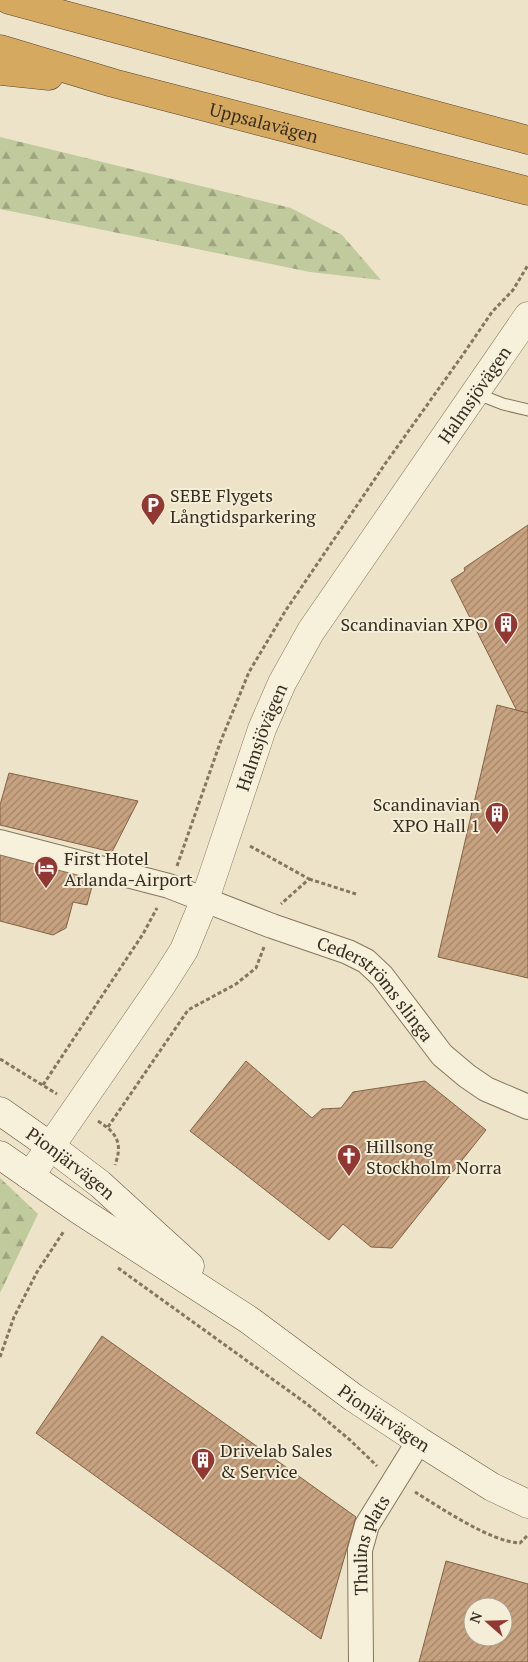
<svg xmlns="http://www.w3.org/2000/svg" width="528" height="1662" font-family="'PT Serif',serif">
	<defs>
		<pattern id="forest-firs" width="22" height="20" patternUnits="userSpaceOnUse" patternTransform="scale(1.25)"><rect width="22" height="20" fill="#c1ca9c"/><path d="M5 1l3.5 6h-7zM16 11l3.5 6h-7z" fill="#9ea47f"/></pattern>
		<pattern id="building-hatch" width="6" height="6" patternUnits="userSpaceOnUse" patternTransform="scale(1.25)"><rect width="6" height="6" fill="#c7a280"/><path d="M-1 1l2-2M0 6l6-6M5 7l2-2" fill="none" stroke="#a38468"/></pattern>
	</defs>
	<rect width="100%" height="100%" fill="#ece3c8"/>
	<g fill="url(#forest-firs)">
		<path d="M0,137L291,208L342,235L381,280L310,272L0,209Z"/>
		<path d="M0,1178L38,1214L0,1293Z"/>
	</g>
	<g fill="url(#building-hatch)" stroke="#846245" fill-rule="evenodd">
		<path d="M528,525V713L517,711L451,580L465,571L464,568Z"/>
		<path d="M497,705L528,713V978L438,957Z"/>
		<path d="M9,773L138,801L112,852L0,825V805Z"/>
		<path d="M0,853L95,875L87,905L73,902L66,928L53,935L0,921Z"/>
		<path d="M246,1061L312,1118L322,1109L341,1108L353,1092L425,1081L486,1130L392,1248L371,1247L343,1224L329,1240L190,1131Z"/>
		<path d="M102,1336L356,1517L321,1639L36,1433Z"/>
		<path d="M446,1561L528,1584V1662H419ZM473,1607H503V1637H473Z"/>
	</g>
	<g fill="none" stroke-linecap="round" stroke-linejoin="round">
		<defs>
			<path id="service" d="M475,393L503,404L528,410"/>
			<g id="minor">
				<path id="s1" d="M0,842L169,886L272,926L348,952L366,961L382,976L442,1055L467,1076L486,1089L528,1107"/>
				<path id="s2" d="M361,1662L360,1550L367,1525L419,1441"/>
			</g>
			<g id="tertiary">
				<path id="s3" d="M30,1176L163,983L184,950L205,899L262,729L282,683L311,631L528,316"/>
			</g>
			<g id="secondary">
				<path id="s4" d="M0,1111L50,1146L100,1184L190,1266"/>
				<path id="s5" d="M0,1155L79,1210L249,1320L354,1398L419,1441L492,1487L528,1504"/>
			</g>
			<g id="motorway">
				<path d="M9,0L528,140"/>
				<path id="s6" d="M0,49L113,83L528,191"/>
				<path d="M0,71L49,76"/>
			</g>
		</defs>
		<use href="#service" stroke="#87765e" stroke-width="13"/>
		<use href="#minor" stroke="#87765e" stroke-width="26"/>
		<use href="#tertiary" stroke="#87765e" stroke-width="29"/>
		<use href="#secondary" stroke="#695741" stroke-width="29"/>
		<use href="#motorway" stroke="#554432" stroke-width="29"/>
		<g stroke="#87765e" stroke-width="3" stroke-dasharray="4 2.5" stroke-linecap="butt">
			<path d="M250,846L309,879L281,904"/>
			<path d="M177,866L220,743L249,672L286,610L385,464L462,356L492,312L513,290L528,265"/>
			<path d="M309,879L356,894"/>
			<path d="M0,1059L57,1094"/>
			<path d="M43,1085L143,934L157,908"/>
			<path d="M98,1121C117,1133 123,1143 115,1165"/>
			<path d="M108,1127L188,1010L236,984L256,968L264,947"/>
			<path d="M118,1268L307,1404L350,1440L377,1466"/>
			<path d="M0,1357L14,1317L37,1272L64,1231"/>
			<path d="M415,1492C441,1508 491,1542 520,1543L528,1535"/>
		</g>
		<use href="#service" stroke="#f7f0db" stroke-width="11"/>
		<use href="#minor" stroke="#f7f0db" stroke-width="24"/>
		<use href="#tertiary" stroke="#f7f0db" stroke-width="28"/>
		<use href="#secondary" stroke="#f7f0db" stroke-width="28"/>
		<use href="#motorway" stroke="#d5a95f" stroke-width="28"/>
	</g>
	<defs>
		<symbol id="parking-pin" viewBox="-11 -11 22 30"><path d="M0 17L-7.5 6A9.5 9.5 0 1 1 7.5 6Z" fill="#923732" stroke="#f4edd7"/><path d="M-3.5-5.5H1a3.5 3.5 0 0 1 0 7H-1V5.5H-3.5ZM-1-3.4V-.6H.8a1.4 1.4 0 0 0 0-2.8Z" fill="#fff"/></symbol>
		<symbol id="building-pin" viewBox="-11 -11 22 30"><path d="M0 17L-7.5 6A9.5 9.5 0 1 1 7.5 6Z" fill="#923732" stroke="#f4edd7"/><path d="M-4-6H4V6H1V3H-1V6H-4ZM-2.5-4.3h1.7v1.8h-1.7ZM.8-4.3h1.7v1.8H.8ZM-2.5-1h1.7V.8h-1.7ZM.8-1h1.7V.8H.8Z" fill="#fff"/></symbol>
		<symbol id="hotel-pin" viewBox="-11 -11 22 30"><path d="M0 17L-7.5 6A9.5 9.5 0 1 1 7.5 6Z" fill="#923732" stroke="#f4edd7"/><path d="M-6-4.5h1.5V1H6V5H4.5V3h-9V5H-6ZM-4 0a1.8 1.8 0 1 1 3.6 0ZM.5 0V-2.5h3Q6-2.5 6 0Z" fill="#fff"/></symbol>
		<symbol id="church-pin" viewBox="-11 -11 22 30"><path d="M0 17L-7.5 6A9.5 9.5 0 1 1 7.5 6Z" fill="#923732" stroke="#f4edd7"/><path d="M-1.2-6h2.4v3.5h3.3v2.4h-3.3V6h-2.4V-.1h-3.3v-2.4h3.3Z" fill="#fff"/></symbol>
	</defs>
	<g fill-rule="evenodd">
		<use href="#parking-pin" x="139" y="491" width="28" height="38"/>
		<use href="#building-pin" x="492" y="610" width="28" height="38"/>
		<use href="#building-pin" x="483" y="800" width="28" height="38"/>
		<use href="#hotel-pin" x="32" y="854" width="28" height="38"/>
		<use href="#church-pin" x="335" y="1142" width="28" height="38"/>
		<use href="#building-pin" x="189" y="1446" width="28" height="38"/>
	</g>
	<g text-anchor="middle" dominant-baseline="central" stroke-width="4" stroke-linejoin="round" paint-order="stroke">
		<g font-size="18" fill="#382d21" stroke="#f4edd7">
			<text stroke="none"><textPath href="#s6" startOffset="274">Uppsalavägen</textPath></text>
			<text stroke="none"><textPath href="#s3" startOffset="905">Halmsjövägen</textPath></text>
			<text stroke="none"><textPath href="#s3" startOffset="500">Halmsjövägen</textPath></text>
			<text stroke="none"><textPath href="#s1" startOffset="410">Cederströms slinga</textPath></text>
			<text stroke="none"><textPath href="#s4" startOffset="88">Pionjärvägen</textPath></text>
			<text stroke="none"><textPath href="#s5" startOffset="466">Pionjärvägen</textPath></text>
			<text stroke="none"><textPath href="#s2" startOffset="119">Thulins plats</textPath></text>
		</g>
		<g font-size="18" fill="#382d21" stroke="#f4edd7" text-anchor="start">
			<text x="170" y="495">SEBE Flygets<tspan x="170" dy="21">Långtidsparkering</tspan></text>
			<text x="488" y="624" text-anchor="end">Scandinavian XPO</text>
			<text x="480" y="804" text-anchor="end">Scandinavian<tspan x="480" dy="21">XPO Hall 1</tspan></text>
			<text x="64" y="858">First Hotel<tspan x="64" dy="21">Arlanda-Airport</tspan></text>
			<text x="366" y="1146">Hillsong<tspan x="366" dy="21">Stockholm Norra</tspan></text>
			<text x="220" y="1450">Drivelab Sales<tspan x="220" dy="21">&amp; Service</tspan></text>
		</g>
	</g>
	<g transform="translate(488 1622) rotate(290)"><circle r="24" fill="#f4edd7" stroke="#a9a08e"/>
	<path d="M0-4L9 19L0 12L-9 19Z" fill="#923732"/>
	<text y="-8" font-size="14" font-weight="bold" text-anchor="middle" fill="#382d21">N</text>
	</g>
</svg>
